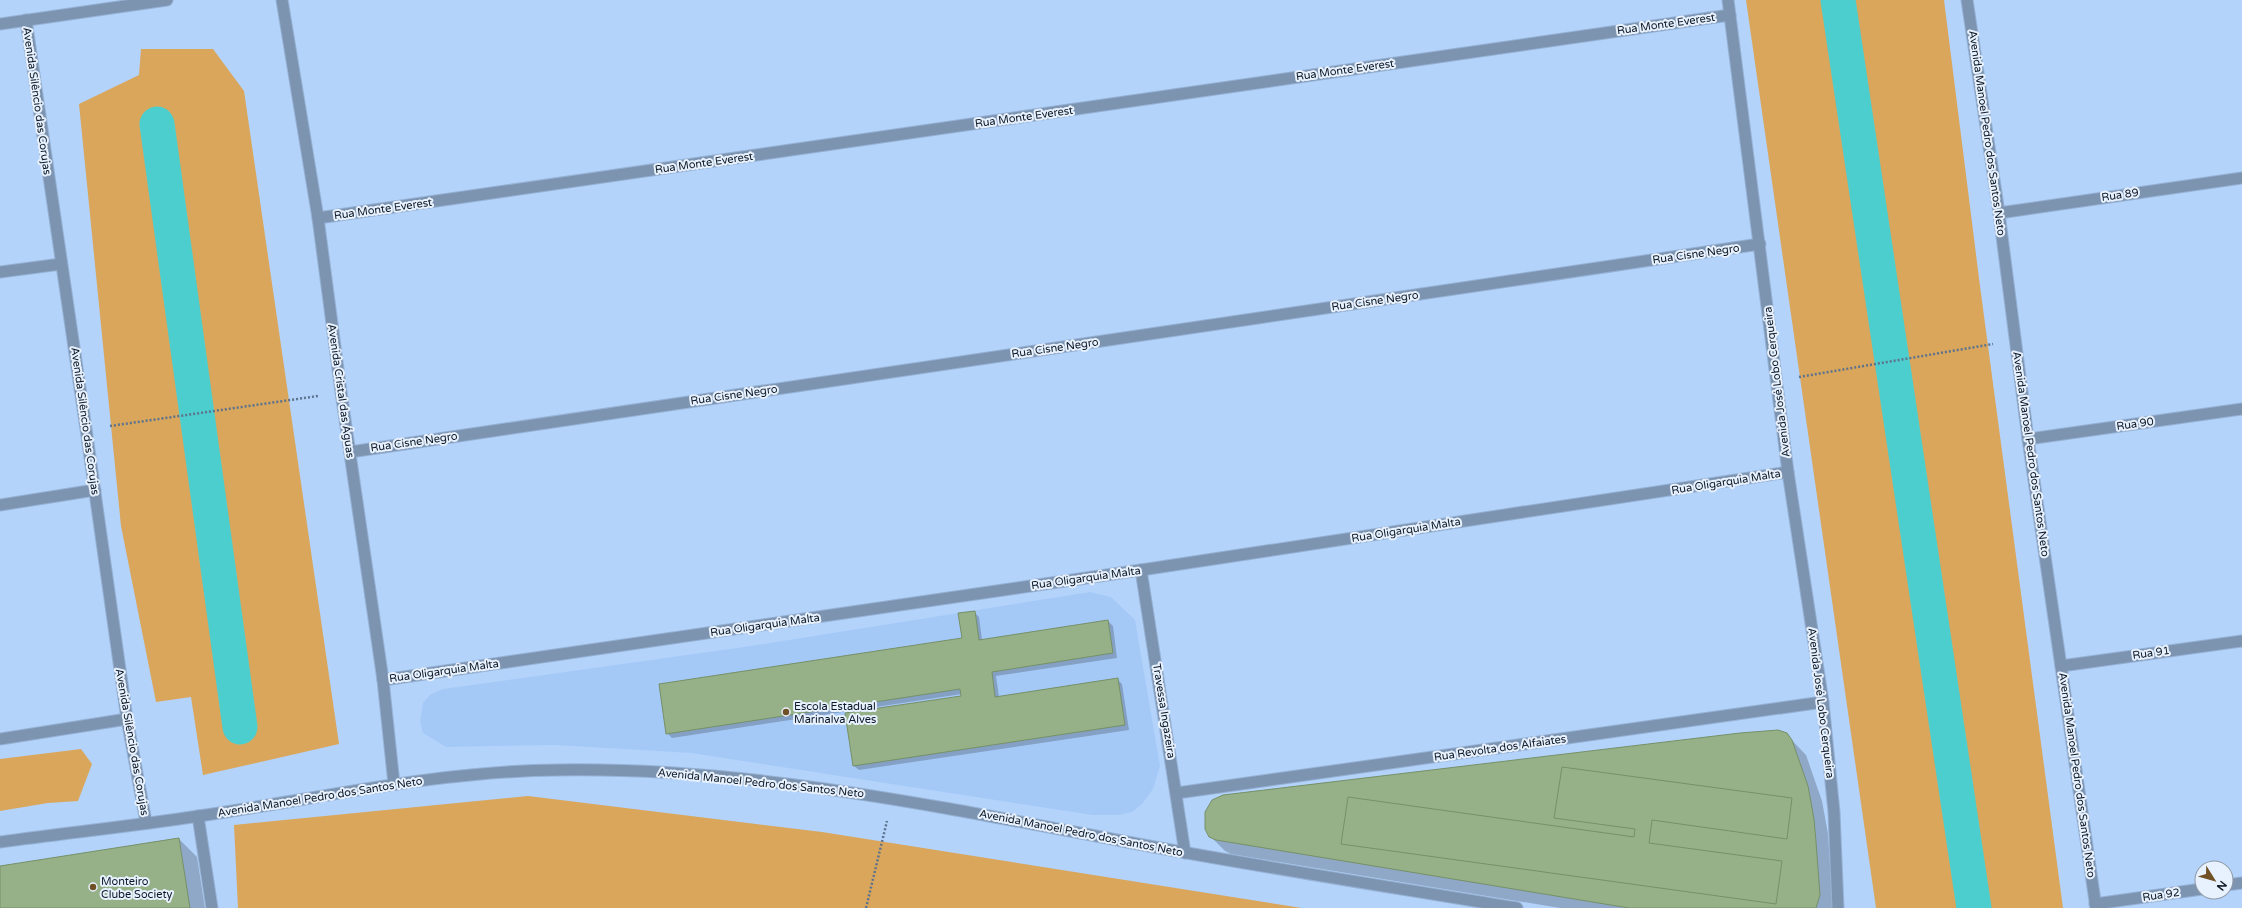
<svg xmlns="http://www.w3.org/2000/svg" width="2242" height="908" font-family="'Varela Round',sans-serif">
	<rect width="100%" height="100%" fill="#b3d3fb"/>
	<path fill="#a5c9f7" d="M1090,592L1111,597L1135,620L1160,766L1153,789L1142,804L1132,812L1120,815H1092L691,753L555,745L446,747L423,733L420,721L423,703L431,694L443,689L744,647Z"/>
	<g fill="#daa65b">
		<path d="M1746,0H1944L1980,286L2063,908H1876Z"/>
		<path d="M141,49H213L244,91L339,744L203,775L191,697L156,702L121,526L79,104L139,75Z"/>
		<path d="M81,749L92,764L78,801L48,803L0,811V759Z"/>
		<path d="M528,796L822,832L1302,908H238L234,825Z"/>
	</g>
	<g fill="#0003">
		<path d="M974,612L979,617L982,640L1108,621L1113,626L1117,658L996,676L999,697L1117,679L1122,684L1129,730L859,770L854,766L963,697L962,694L672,738L667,733L963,639Z"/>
		<path d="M1786,734L1806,755L1822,801L1828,834L1833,908H1560L1231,854L1225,851L1210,836Z"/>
		<path d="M179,839L197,857L205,908H0V867Z"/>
	</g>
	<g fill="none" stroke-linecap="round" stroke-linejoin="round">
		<g stroke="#4dcece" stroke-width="35">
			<path d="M1838,0L1974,908"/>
			<path d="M157,124L240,727"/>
		</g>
	</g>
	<g fill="#96b187" stroke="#769068">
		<path d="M975,611L979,640L1108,620L1113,653L992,672L995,697L1118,678L1125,725L853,766L845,713L961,696L960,689L666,734L659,684L962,638L958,613Z"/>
		<path d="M1778,730L1787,733L1792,740L1808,786L1814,819L1816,842L1820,895L1816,908H1629L1216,840L1209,837L1205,829V812L1212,800L1223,795L1740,733Z"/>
		<path d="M1562,767L1792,798L1787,839L1652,820L1649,843L1782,861L1776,904L1341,844L1348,797L1634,837L1635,829L1554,818Z"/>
		<path d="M179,838L190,908H0V866Z"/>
	</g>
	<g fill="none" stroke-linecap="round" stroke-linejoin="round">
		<defs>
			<g id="minor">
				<path d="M282,0L318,218L341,392L383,680L394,784"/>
				<path d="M1728,0L1788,472L1823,702L1834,812L1838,908"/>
				<path d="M26,20L86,429L127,719L146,822"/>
				<path d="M0,24L167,0"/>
				<path d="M1999,213L2242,178"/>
				<path d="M318,218L1730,15"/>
				<path d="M0,272L61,264"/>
				<path d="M2028,439L2242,409"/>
				<path d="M350,452L1760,244"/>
				<path d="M0,505L95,490"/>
				<path d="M1141,570L1185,853"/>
				<path d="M2061,666L2242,641"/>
				<path d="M383,680L1141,570L1788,472"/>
				<path d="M0,739L127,719"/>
				<path d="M1177,793L1823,702"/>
				<path d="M198,816L212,908"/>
				<path d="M2226,885L2242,883"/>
				<path d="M2095,904L2202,889"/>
			</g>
			<g id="tertiary">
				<path d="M1967,0L1999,213L2028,439L2096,908"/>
				<path d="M0,842C66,833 133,826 199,816C318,799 436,771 558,770C748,767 936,806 1122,841C1253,866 1385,886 1517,908"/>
			</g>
		</defs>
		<use href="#minor" stroke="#95b1d4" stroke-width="13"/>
		<use href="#tertiary" stroke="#95b1d4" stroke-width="13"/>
		<g stroke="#5d738d" stroke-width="2.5" stroke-dasharray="2 2" stroke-linecap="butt">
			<path d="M1799,377L1993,344"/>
			<path d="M110,426L318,396"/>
			<path d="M866,908L887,821"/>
		</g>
		<use href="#minor" stroke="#7d94b1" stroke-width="11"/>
		<use href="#tertiary" stroke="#7d94b1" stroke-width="11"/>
	</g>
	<g fill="#6f5125" stroke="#e8f1fe" stroke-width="1.5">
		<circle cx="786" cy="712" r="4"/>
		<circle cx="93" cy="887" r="4"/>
	</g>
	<g text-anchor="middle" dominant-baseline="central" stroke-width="4" stroke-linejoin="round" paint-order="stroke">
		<g font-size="11" fill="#0b1725" stroke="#e8f1fe">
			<text transform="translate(1666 24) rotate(-8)">Rua Monte Everest</text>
			<text transform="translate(1345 70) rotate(-8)">Rua Monte Everest</text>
			<text transform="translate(37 101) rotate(82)">Avenida Silêncio das Corujas</text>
			<text transform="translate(1024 117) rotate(-8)">Rua Monte Everest</text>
			<text transform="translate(1987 133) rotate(82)">Avenida Manoel Pedro dos Santos Neto</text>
			<text transform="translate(704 163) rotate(-8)">Rua Monte Everest</text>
			<text transform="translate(2120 195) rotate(-8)">Rua 89</text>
			<text transform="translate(383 209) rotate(-8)">Rua Monte Everest</text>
			<text transform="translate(1696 254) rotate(-8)">Rua Cisne Negro</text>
			<text transform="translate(1375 301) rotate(-8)">Rua Cisne Negro</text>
			<text transform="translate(1055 348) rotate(-8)">Rua Cisne Negro</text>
			<text transform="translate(1777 382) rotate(-97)">Avenida José Lobo Cerqueira</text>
			<text transform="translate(341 391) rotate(82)">Avenida Cristal das Águas</text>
			<text transform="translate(734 395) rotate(-8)">Rua Cisne Negro</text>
			<text transform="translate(85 421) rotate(82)">Avenida Silêncio das Corujas</text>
			<text transform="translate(2135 424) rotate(-8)">Rua 90</text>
			<text transform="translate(414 442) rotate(-8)">Rua Cisne Negro</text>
			<text transform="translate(2031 454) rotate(82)">Avenida Manoel Pedro dos Santos Neto</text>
			<text transform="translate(1726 482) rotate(-9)">Rua Oligarquia Malta</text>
			<text transform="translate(1406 530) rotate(-9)">Rua Oligarquia Malta</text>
			<text transform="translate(1086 578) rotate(-8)">Rua Oligarquia Malta</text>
			<text transform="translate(765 625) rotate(-8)">Rua Oligarquia Malta</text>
			<text transform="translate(2151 653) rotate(-8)">Rua 91</text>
			<text transform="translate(444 671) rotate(-8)">Rua Oligarquia Malta</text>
			<text transform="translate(1821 703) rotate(83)">Avenida José Lobo Cerqueira</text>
			<text transform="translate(1164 711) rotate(81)">Travessa Ingazeira</text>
			<text transform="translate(132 742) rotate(80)">Avenida Silêncio das Corujas</text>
			<text transform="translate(1500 748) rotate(-8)">Rua Revolta dos Alfaiates</text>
			<text transform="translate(2077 775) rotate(82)">Avenida Manoel Pedro dos Santos Neto</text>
			<text transform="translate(761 783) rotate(6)">Avenida Manoel Pedro dos Santos Neto</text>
			<text transform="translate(320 797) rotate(-9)">Avenida Manoel Pedro dos Santos Neto</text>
			<text transform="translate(1081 833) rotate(11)">Avenida Manoel Pedro dos Santos Neto</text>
			<text transform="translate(2161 895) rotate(-8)">Rua 92</text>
		</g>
		<g font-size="11" fill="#0b1725" stroke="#e8f1fe" text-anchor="start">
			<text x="794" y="706">Escola Estadual<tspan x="794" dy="13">Marinalva Alves</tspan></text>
			<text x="101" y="881">Monteiro<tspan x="101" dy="13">Clube Society</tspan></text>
		</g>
	</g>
	<g transform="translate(2214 880) rotate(127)"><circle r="19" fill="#e8f1fe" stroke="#909aa7"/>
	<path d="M0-3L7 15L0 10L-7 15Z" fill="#6f5125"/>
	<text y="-6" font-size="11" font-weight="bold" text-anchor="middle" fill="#0b1725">N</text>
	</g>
</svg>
